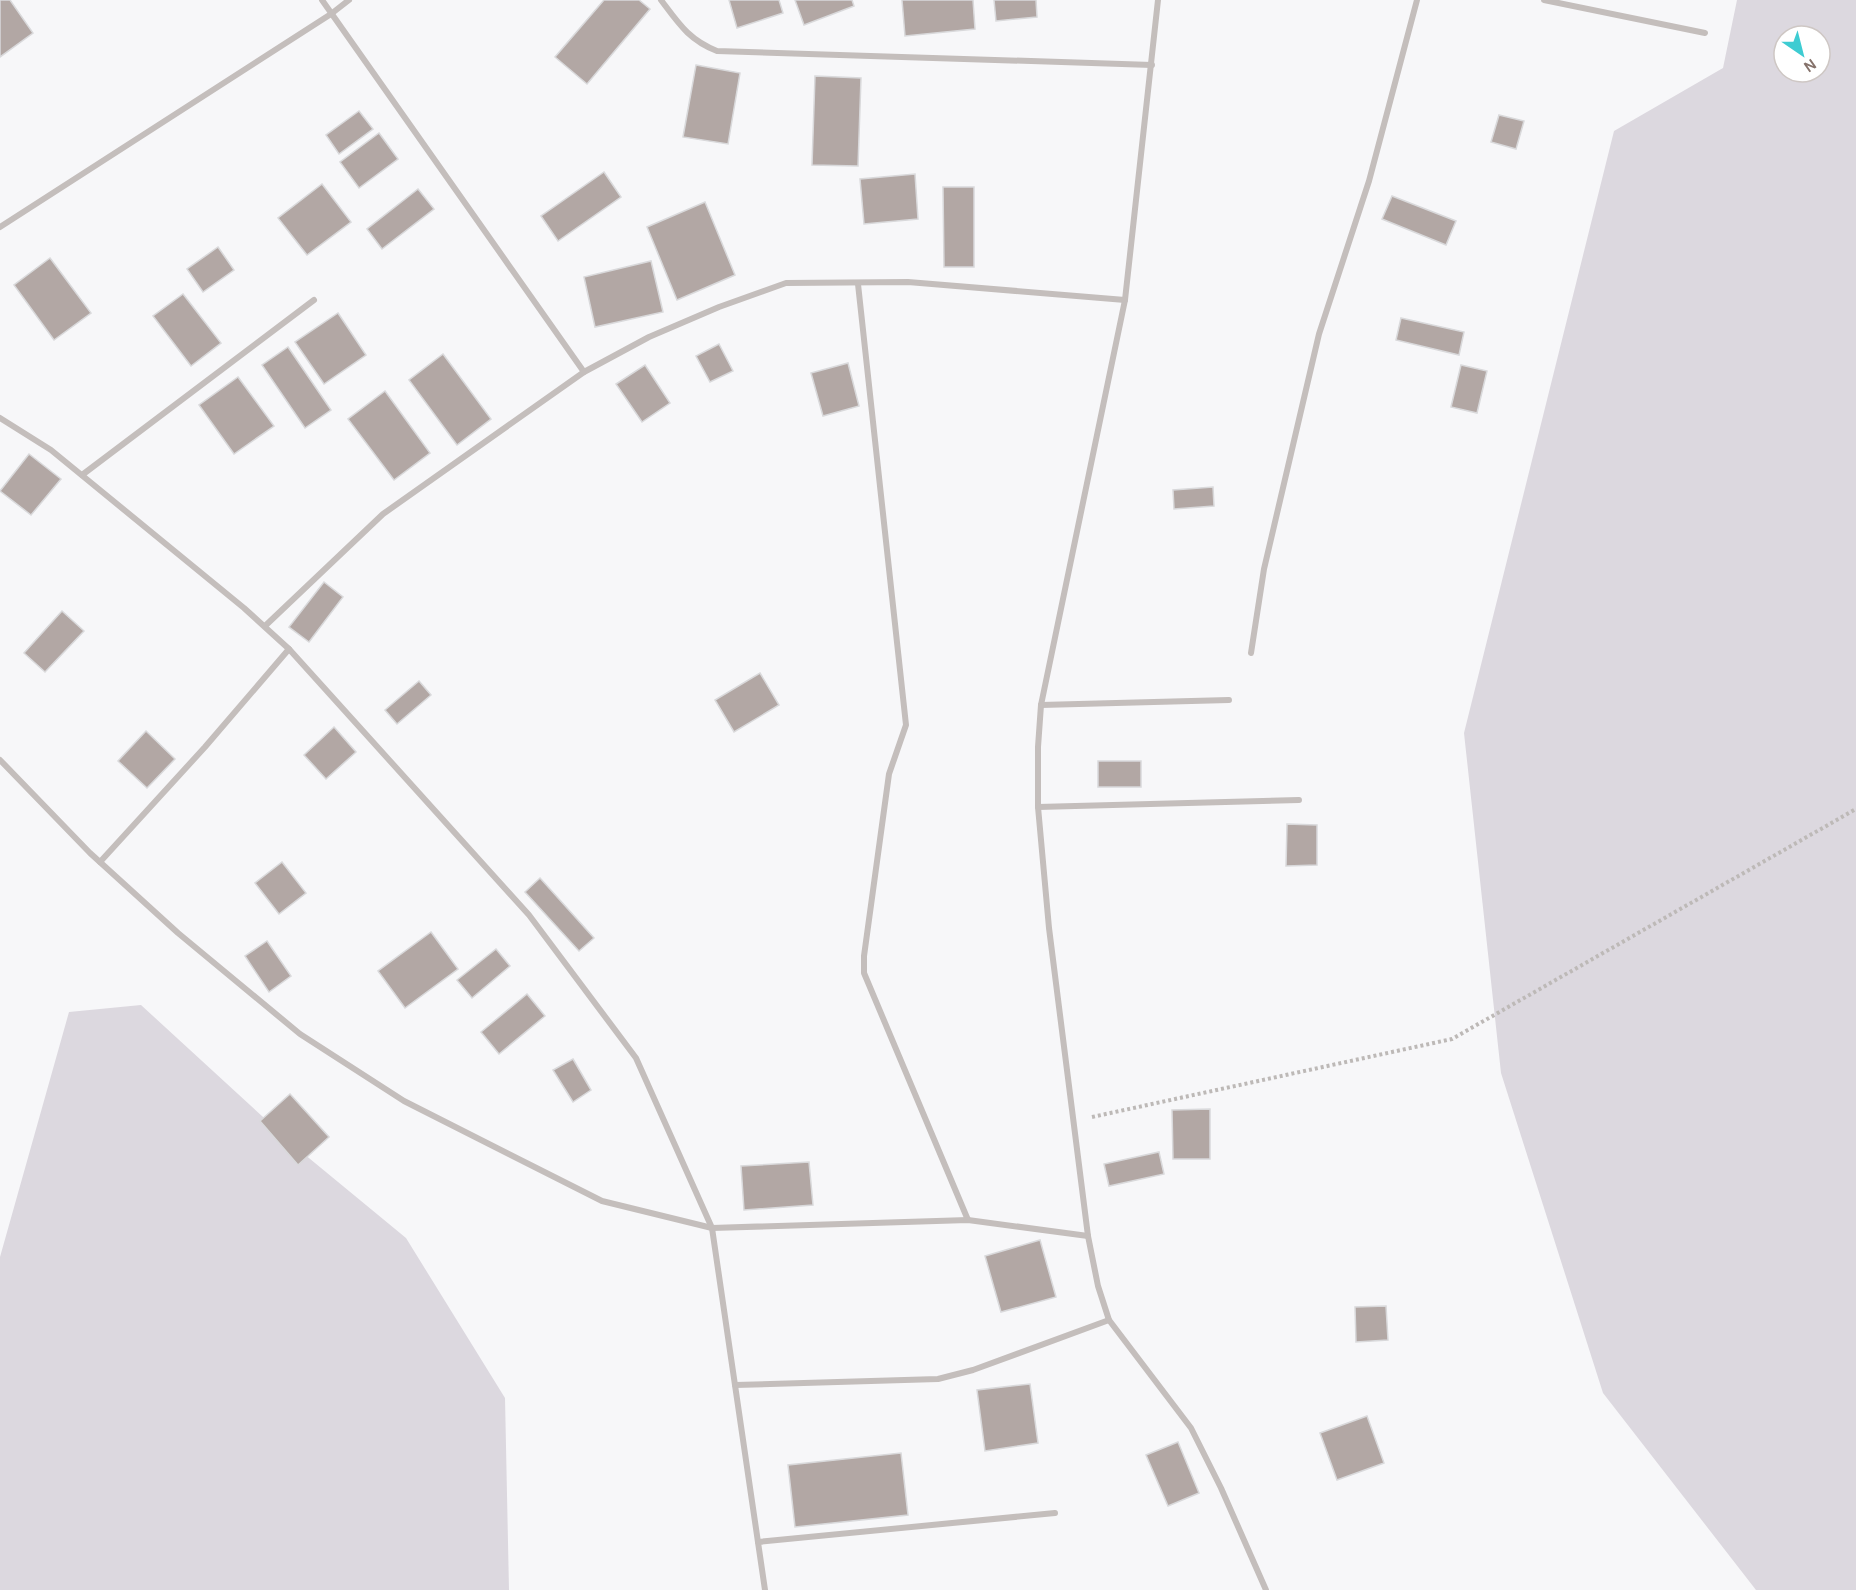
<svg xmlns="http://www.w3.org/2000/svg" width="1856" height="1590" font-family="Karla,sans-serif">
	<rect width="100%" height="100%" fill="#f7f7f9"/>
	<g fill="#dcd8df" fill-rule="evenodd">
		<path d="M1737,0H1856V1590H1756L1603,1393L1501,1073L1464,733L1614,131L1723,68ZM1784,36H1820V72H1784Z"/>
		<path d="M141,1005L298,1149L406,1238L505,1398L509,1590H0V1257L69,1012Z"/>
	</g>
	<g fill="#b2a7a4" stroke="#d9d9db" stroke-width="1.5">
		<path d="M0,0H10L33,33L0,57Z"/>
		<path d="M604,0H639L650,9L587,84L555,57Z"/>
		<path d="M729,0H779L783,13L737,28Z"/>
		<path d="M795,0H852L854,6L804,25Z"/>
		<path d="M902,0H973L975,29L905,36Z"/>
		<path d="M994,0H1036L1037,17L996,21Z"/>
		<path d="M696,65L740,73L728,144L683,137Z"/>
		<path d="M815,76L861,78L858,166L812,165Z"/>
		<path d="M359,111L373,129L339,154L326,135Z"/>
		<path d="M1499,115L1524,121L1516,149L1491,142Z"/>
		<path d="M379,133L398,159L359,188L340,162Z"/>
		<path d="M604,172L621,197L558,241L541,216Z"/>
		<path d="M915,174L918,219L864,224L860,179Z"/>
		<path d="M322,184L351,222L307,255L278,218Z"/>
		<path d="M943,187H974V267H944Z"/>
		<path d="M418,189L434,209L382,249L367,229Z"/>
		<path d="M1392,196L1456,221L1446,245L1382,219Z"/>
		<path d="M705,202L735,275L677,300L647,227Z"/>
		<path d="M218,247L234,270L203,292L187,269Z"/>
		<path d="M50,258L91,313L54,340L14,285Z"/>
		<path d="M651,261L663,312L595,327L584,277Z"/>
		<path d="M183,294L221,343L191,366L153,316Z"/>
		<path d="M338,313L366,355L324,384L295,342Z"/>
		<path d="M1401,318L1464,332L1459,355L1396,340Z"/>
		<path d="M719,344L733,371L710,382L696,356Z"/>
		<path d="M288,347L331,410L305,428L262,365Z"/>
		<path d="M443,354L491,419L457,445L409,380Z"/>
		<path d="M848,363L859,406L823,416L811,373Z"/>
		<path d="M645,365L670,403L642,422L616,384Z"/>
		<path d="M1461,365L1487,371L1477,413L1451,407Z"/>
		<path d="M238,377L274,426L234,454L199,405Z"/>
		<path d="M385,391L430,453L394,480L348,419Z"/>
		<path d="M29,454L61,479L31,515L0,491Z"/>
		<path d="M1213,487L1214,506L1174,509L1173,490Z"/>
		<path d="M324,582L343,597L309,642L289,627Z"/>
		<path d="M62,611L84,631L45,672L24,653Z"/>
		<path d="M760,673L779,705L734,732L715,700Z"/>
		<path d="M419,681L431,695L397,724L385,710Z"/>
		<path d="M334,727L356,752L326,779L304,755Z"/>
		<path d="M146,731L175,759L147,788L118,761Z"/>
		<rect x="1098" y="761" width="43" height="26"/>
		<path d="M1287,824L1317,825V865L1286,866Z"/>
		<path d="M282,862L306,893L279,914L255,883Z"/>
		<path d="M540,878L594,938L579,951L525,892Z"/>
		<path d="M431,932L458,969L405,1008L378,971Z"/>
		<path d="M267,941L291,976L269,992L245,956Z"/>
		<path d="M496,949L510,966L472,998L457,980Z"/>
		<path d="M527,994L545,1016L499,1054L481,1032Z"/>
		<path d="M573,1059L591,1090L573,1102L553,1070Z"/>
		<path d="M290,1094L329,1137L298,1165L260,1121Z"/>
		<path d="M1210,1109V1159H1173L1172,1110Z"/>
		<path d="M1159,1152L1164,1174L1109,1186L1104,1164Z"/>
		<path d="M809,1162L813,1205L744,1210L741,1166Z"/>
		<path d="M1040,1240L1056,1297L1001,1312L985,1256Z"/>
		<path d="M1386,1306L1388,1340L1356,1342L1355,1307Z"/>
		<path d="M1030,1384L1038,1443L985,1451L977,1390Z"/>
		<path d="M1367,1416L1384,1463L1337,1480L1320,1433Z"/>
		<path d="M1178,1442L1199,1493L1168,1506L1146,1455Z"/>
		<path d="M901,1453L908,1515L795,1527L788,1465Z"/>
	</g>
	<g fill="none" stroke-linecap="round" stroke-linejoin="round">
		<path stroke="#bdb9b7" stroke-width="4" stroke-dasharray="3 3" stroke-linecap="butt" d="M1092,1117L1452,1039L1856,809"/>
		<g stroke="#c4bebc" stroke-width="6">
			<path d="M322,0L584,372"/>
			<path d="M661,0C679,24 689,40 717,51L1152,65"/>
			<path d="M1158,0L1125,300L1041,705L1038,747V807L1049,928L1088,1236L1098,1286L1109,1320L1191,1428L1221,1488L1266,1590"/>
			<path d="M1544,0L1705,33"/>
			<path d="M0,227L331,14L349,0"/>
			<path d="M858,284L906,725L889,774L864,956V973L968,1220"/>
			<path d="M0,418L51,450L244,608L289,649L529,915L636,1058L712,1228L765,1590"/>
			<path d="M82,475L314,300"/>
			<path d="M265,626L383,514L584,372L649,337L719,307L786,283L908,282L1125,300"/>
			<path d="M1251,653L1264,569L1319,334L1369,181L1417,0"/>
			<path d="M1041,705L1229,700"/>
			<path d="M0,760L90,853L178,933L300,1034L404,1101L602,1201L712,1228L968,1220L1088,1236"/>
			<path d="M1038,807L1299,800"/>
			<path d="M100,862L205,747L289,649"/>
			<path d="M735,1385L938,1379L973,1370L1109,1320"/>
			<path d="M758,1542L1055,1513"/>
		</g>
	</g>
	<g transform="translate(1802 54) rotate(145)"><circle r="28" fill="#ffffff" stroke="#cec7c4" stroke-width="1.5"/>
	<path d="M0-4.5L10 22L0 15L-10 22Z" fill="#3eccd2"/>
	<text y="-9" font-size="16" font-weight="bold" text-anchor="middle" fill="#85726b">N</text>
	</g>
</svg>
